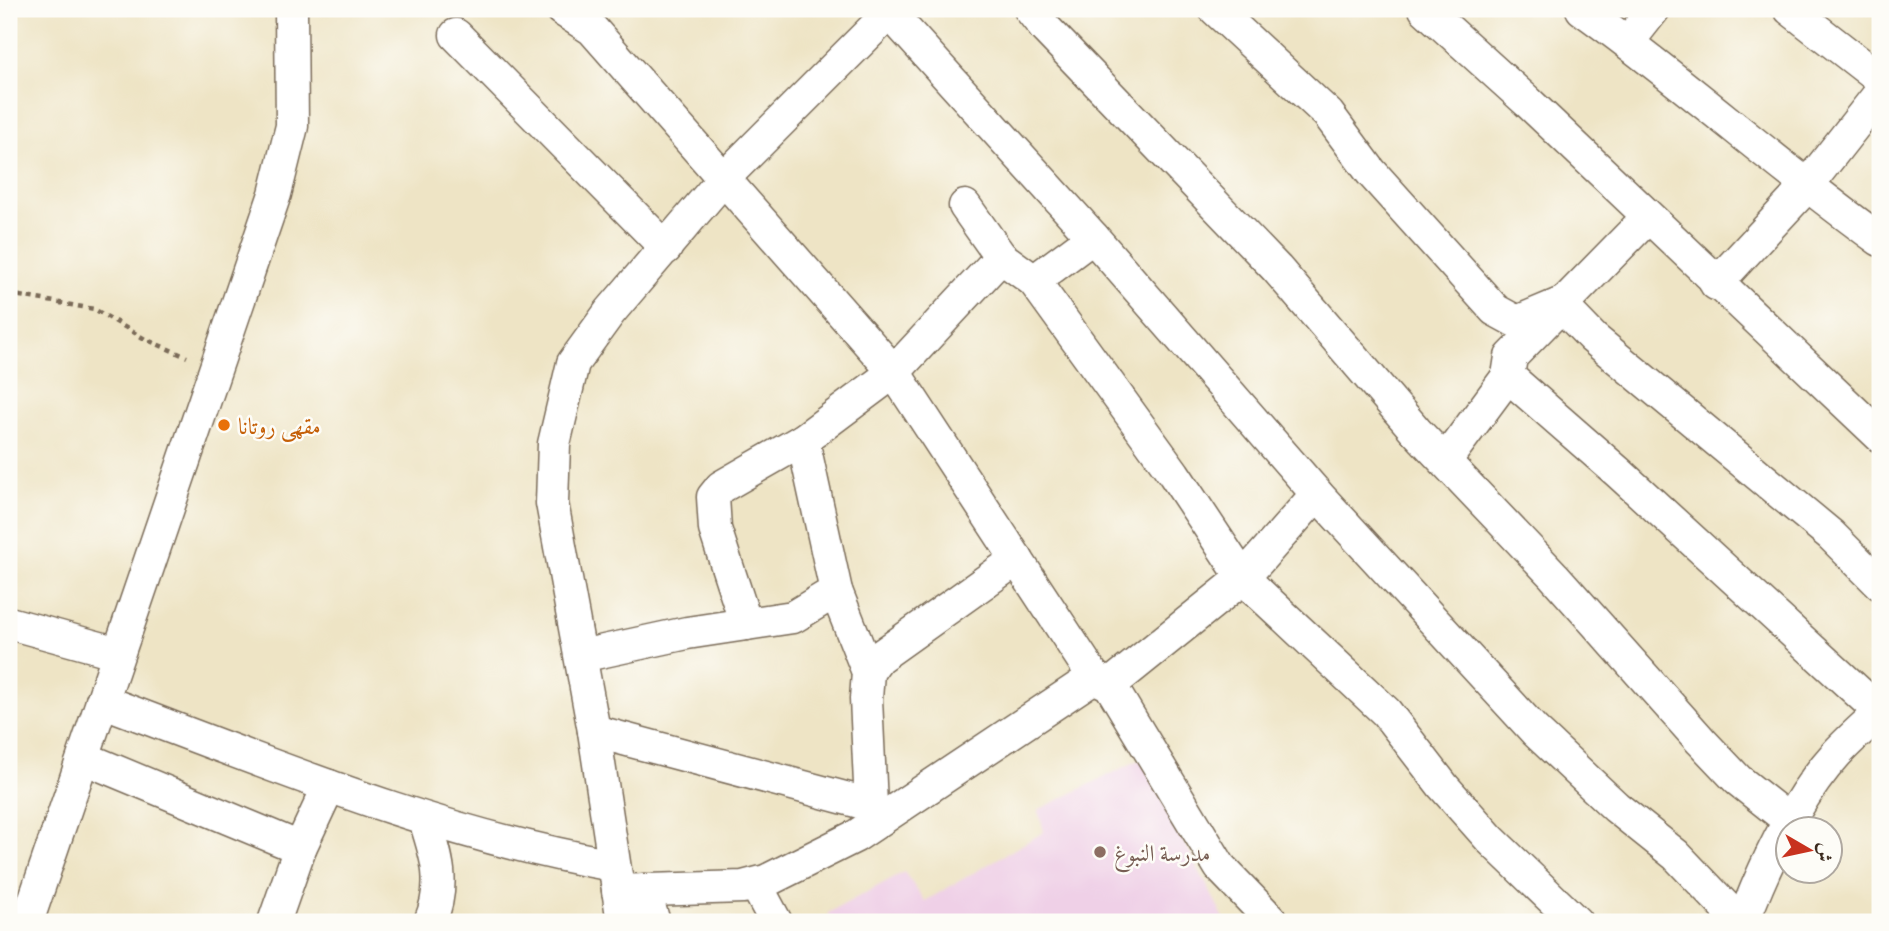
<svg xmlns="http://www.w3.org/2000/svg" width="1889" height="931" font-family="'Gentium Book Plus',Amiri,serif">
	<rect width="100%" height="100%" fill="#fdfcf7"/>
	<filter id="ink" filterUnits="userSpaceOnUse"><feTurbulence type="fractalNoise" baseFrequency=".0143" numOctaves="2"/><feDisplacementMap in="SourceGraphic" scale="14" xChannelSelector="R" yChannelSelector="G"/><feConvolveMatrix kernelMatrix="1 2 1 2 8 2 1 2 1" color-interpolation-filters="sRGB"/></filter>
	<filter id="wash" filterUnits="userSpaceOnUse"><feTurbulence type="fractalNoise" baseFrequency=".00686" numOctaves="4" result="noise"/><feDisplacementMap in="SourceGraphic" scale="28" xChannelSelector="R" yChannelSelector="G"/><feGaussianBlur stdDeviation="1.57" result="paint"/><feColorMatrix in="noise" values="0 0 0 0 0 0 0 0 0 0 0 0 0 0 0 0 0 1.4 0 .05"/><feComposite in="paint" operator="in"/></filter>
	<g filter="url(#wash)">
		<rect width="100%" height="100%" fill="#eee4c5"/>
		<path fill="#efd0e7" d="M1141,759L1226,922H832L828,913L904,872L925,901L1044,832L1038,810Z"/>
	</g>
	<g filter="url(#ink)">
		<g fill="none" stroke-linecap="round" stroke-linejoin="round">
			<defs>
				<g id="street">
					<path d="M561,9L592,29L894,372L1094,677L1110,685L1220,867L1273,922"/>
					<path d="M1030,9L1045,28L1277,269L1416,431L1554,576L1701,741L1738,780L1791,822"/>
					<path d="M1215,9L1328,114L1371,172L1495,310L1517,322L1560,304L1593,338L1831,535L1880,584"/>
					<path d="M1425,9L1528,102L1880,436"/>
					<path d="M1582,9C1684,82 1778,167 1880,240"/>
					<path d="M1790,9L1880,79"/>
					<path d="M890,13L1093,237L1317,494L1535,731L1616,807L1676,855L1740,922"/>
					<path d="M456,35L666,248"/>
					<path d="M1628,42L1654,9"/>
					<path d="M965,206L1001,257L1034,281L1174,474L1243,578L1386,712L1443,786L1490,839L1576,922"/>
					<path d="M1648,217L1511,357L1508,376L1619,473L1880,712"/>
					<path d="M1034,281L1093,237"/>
					<path d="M1716,284L1806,187L1880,93"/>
					<path d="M803,440L836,591L868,672"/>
					<path d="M1445,461L1508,376"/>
					<path d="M9,623L118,653"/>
					<path d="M746,624L715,529L713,497L721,487L803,440L894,372L1001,257"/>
					<path d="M581,656L687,633L793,617L836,591"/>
					<path d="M1110,685L1243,578L1317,494"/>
					<path d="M102,701C270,764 436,834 613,865"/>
					<path d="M594,731L871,805L884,817"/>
					<path d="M84,758L300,848"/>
					<path d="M871,805L866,699L868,672L878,658L1017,559"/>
					<path d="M425,820C437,857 446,884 430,922"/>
					<path d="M756,885L776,922"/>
					<path d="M644,890L654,922"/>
					<path d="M618,891L743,887L766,881L856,836L1094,677"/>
					<path d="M27,922L275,194L292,126L291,9"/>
					<path d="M274,922L300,848L329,786"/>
					<path d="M623,922L594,731L552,503L554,444L573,363L610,312L725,177L893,9"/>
					<path d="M1743,922C1765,864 1795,799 1837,753C1851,738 1866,725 1880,712"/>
				</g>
			</defs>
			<use href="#street" stroke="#7a6b58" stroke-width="35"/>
			<path stroke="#7a6b58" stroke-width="4.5" stroke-dasharray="5 5" stroke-linecap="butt" d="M9,294L94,309L145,339L187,357"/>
			<use href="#street" stroke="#fff" stroke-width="32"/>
		</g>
	</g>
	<circle fill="#e8710a" stroke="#fdfcf7" stroke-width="2.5" cx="224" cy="425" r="7"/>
	<circle fill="#8d6e63" stroke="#fdfcf7" stroke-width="2.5" cx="1100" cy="852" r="7"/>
	<g text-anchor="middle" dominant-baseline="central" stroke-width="5" stroke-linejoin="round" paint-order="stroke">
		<g font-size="23" fill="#c56008" stroke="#fdfcf7" text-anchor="start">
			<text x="238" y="425">مقهى روتانا</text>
		</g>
		<g font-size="23" fill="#785e54" stroke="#fdfcf7" text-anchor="start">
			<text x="1114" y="852">مدرسة النبوغ</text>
		</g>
	</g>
	<rect width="1889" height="931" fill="none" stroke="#fdfcf7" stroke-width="35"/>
	<g transform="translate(1809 850) rotate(99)"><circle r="33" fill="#fdfcf7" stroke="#afa8a0" stroke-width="2"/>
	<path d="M0-5L12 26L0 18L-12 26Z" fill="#c8321e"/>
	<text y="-10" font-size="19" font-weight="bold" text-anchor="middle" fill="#3b2a1e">ش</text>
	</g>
</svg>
